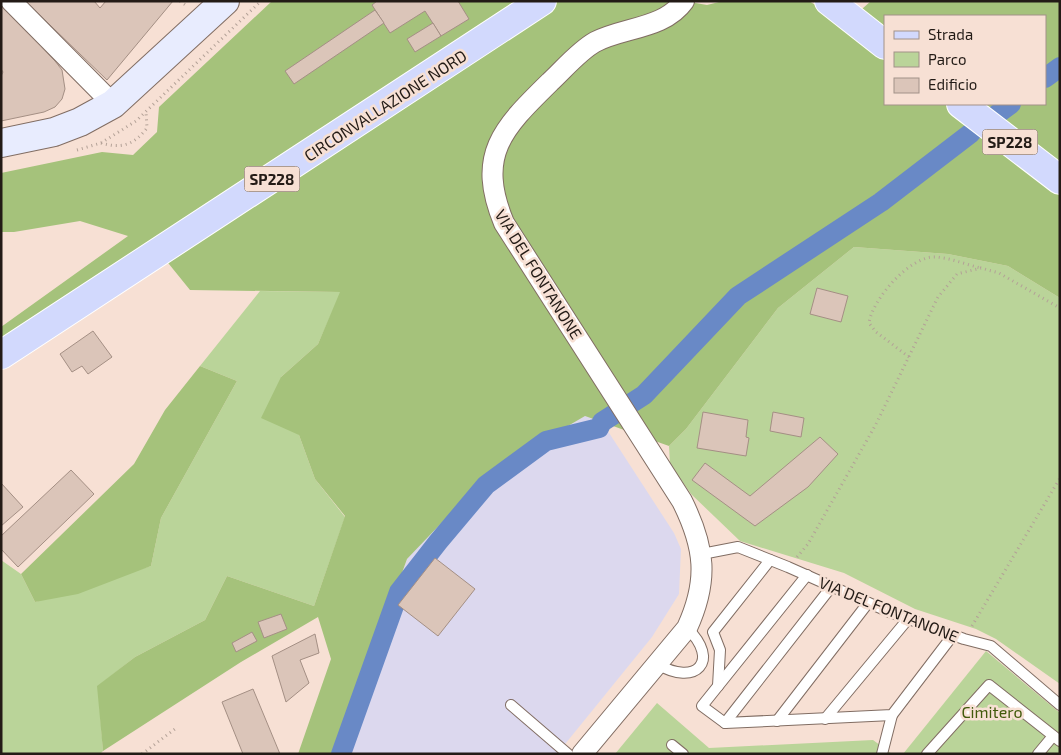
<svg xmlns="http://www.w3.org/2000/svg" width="1061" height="755" font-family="'Exo 2',sans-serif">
	<rect width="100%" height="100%" fill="#f7e0d4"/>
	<path fill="#dcd8ee" d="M585,416L602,422L674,533L681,549L679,594L652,637L557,754H336L407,559L489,467Z"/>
	<g fill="#bad499">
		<path d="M854,247L948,254L1008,266L1060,298V684L996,639L976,629L915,609L844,573L740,541L691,494L670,464L669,446L686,429L778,308Z"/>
		<path d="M260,291L341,292L318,344L281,377L299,435L315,479L345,517L314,606L227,576L205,620L135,657L98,686L103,751L100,754H1V560L21,574L35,602L151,566L161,518L237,381L200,366Z"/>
		<path d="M986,651L1060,713V754H903Z"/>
		<path d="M657,703L709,748L873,740L892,754H615Z"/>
	</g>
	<g fill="#a5c27b" fill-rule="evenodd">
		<path d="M272,1H684L707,5L723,1H809L845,24L871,1H1060V298L1008,266L948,254L854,247L778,308L686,429L669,446L585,416L492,470L407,559L336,754H298L331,659L318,617L241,662L103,751L97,686L135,657L205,620L227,576L314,606L345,516L315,479L299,435L261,418L281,377L318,344L340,292L190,290L156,248L12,347L1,338V327L128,236L80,221L14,232H1V173L102,152L133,155L157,132L159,107ZM885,16H1045V104H885Z"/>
		<path d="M200,366L237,381L161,518L151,566L78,594L35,602L21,574L134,464L165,410Z"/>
	</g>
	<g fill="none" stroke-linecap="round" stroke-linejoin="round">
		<g stroke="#6989c6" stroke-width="20">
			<path d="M1045,78L1060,67"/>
			<path d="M996,115L1011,104"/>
			<path d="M341,754L399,592L438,542L486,485L546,441L599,428L602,422L644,395L738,296L881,202L971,133"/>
		</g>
	</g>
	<g fill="#dbc5b9" stroke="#a48f84">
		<path d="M25,1H94L100,8L106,1H173L107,80Z"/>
		<path d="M377,1H458L469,19L441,36L425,11L390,33L372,5Z"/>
		<path d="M1,3L55,61L62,70L65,89L62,99L55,107L44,112L1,121V76L3,72L1,69Z"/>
		<path d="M375,10L384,23L294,84L285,71Z"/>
		<path d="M433,23L441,36L415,52L407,39Z"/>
		<path d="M817,288L848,296L841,322L810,314Z"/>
		<path d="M93,331L112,357L88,374L82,366L72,372L60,354Z"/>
		<path d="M703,412L748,420L746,437L749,438L746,456L697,448Z"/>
		<path d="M773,412L804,418L801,437L770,431Z"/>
		<path d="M820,437L838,454L808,487L755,526L692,480L705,463L750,496Z"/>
		<path d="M71,470L94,494L18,567L1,549V536Z"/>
		<path d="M1,483L23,507L1,526Z"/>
		<path d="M435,558L475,589L438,636L398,605Z"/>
		<path d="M281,614L287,629L264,638L258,622Z"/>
		<path d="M252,632L257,641L236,652L232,643Z"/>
		<path d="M315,634L319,653L300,660L309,683L286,702L272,656Z"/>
		<path d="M253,689L280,754H243L222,702Z"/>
	</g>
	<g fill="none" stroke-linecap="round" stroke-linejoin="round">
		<defs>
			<g id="service">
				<path d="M702,554L738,547L788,567L887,611L964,639L991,646L1060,705"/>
				<path d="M807,575L702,706L725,723L892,715L953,635"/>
				<path d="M657,664C696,687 721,661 687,628"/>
				<path d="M718,686L720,650L713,632L770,560"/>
				<path d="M511,705L568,754"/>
				<path d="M825,719L908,619"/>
				<path d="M777,721L868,603"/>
				<path d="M725,723L832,586"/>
				<path d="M672,745L683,754"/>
				<path d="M882,754L892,715"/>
				<path d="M927,754L989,685L1060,741"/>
				<path d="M1038,754L1053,736"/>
			</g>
			<g id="minor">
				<path d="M11,1L113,104"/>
				<path d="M582,754L687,628C709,580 705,547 682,501L504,223C476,155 502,129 550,82C564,69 579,51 595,42C624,27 664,29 684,1"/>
			</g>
			<path id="secondary" d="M1,143L54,132L80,122L113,104L225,1"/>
			<g id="primary">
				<path d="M829,1L885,45"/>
				<path d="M961,104L1060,180"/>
				<path d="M1,355L542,1"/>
			</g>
		</defs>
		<use href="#service" stroke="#816d63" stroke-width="12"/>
		<use href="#minor" stroke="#816d63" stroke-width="22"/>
		<use href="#secondary" stroke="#816d63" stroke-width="30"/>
		<use href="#primary" stroke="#fff" stroke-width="30"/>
		<g stroke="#b3a197" stroke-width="3" stroke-dasharray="1 4" stroke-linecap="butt">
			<path d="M180,1L187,6"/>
			<path d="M101,143C121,149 134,145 147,128L146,112"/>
			<path d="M77,150L101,143L136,121L261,1"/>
			<path d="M909,357L876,332L869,323C872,300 910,255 936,257C951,258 967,265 981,268"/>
			<path d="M797,557L808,544L875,426L938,297L957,274L981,268L999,273L1060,308"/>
			<path d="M972,626L1060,478"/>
			<path d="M142,754L175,729"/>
		</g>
		<use href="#service" stroke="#fff" stroke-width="10"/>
		<use href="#minor" stroke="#fff" stroke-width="20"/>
		<use href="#secondary" stroke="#e8ecfe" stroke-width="28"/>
		<use href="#primary" stroke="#d2d9fd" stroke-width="28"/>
	</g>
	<g text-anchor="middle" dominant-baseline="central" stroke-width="5" stroke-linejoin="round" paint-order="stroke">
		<g fill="#f7e0d4" stroke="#63564f" stroke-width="1">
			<rect x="982.5" y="129.5" width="55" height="25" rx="4"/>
			<rect x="244.5" y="166.5" width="55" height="25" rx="4"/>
		</g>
		<g font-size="15" font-weight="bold" fill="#231b16">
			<text x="1010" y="142">SP228</text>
			<text x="272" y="179">SP228</text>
		</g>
		<g font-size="16" fill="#231b16" stroke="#f7e0d4">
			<text transform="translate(385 105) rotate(-33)">CIRCONVALLAZIONE NORD</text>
			<text transform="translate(539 274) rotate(58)">VIA DEL FONTANONE</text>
			<text transform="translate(889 609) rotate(22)">VIA DEL FONTANONE</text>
		</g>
		<g font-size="16" fill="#415a0c" stroke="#f7e0d4">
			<text x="992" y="711">Cimitero</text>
		</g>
	</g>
	<rect width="1061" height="755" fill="none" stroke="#231b16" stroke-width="5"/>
	<rect x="884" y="15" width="162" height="90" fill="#f7e0d4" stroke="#a29188"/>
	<rect x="894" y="31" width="25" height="8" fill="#d2d9fd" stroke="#a29188"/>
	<text x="928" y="40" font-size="15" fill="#231b16">Strada</text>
	<rect x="894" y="52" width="25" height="15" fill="#bad499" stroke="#a29188"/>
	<text x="928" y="65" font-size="15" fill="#231b16">Parco</text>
	<rect x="894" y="78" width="25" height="15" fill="#dbc5b9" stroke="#a29188"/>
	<text x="928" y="90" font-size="15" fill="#231b16">Edificio</text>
</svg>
